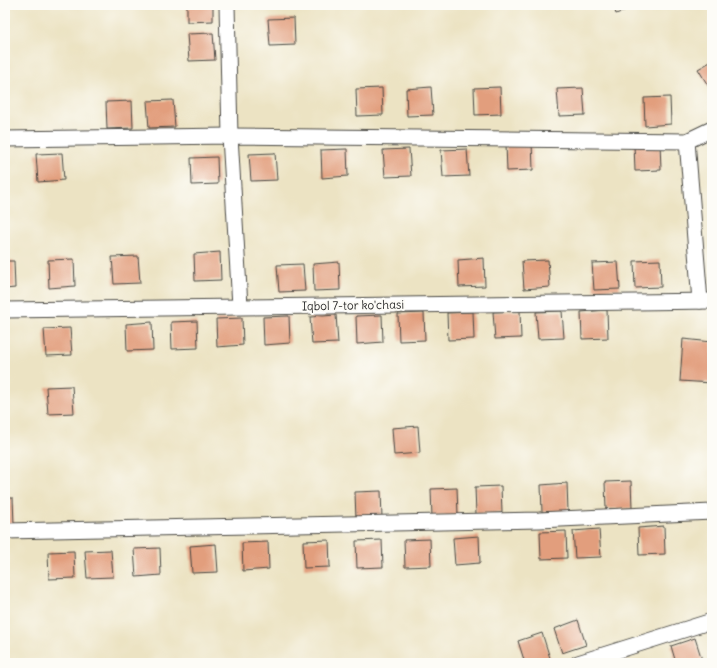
<svg xmlns="http://www.w3.org/2000/svg" width="717" height="668" font-family="Delius,sans-serif">
	<rect width="100%" height="100%" fill="#fdfcf7"/>
	<filter id="ink" filterUnits="userSpaceOnUse"><feTurbulence type="fractalNoise" baseFrequency=".025" numOctaves="2"/><feDisplacementMap in="SourceGraphic" scale="8" xChannelSelector="R" yChannelSelector="G"/><feConvolveMatrix kernelMatrix="1 2 1 2 8 2 1 2 1" color-interpolation-filters="sRGB"/></filter>
	<filter id="wash" filterUnits="userSpaceOnUse"><feTurbulence type="fractalNoise" baseFrequency=".012" numOctaves="4" result="noise"/><feDisplacementMap in="SourceGraphic" scale="16" xChannelSelector="R" yChannelSelector="G"/><feGaussianBlur stdDeviation="0.9" result="paint"/><feColorMatrix in="noise" values="0 0 0 0 0 0 0 0 0 0 0 0 0 0 0 0 0 1.4 0 .05"/><feComposite in="paint" operator="in"/></filter>
	<g filter="url(#wash)">
		<rect width="100%" height="100%" fill="#ece3c3"/>
		<g id="blocks">
			<g fill="#e29e7d">
				<path d="M187,5H213V21L187,22Z"/>
				<path d="M613,5H638L616,14Z"/>
				<path d="M294,18L295,45L270,46L268,19Z"/>
				<path d="M213,33L215,60L189,61L187,34Z"/>
				<path d="M712,61V92L698,69Z"/>
				<path d="M431,87L433,115L407,116L406,89Z"/>
				<path d="M500,87L501,114L475,115L474,88Z"/>
				<path d="M382,88L383,115L357,116L356,89Z"/>
				<path d="M583,88L585,115L559,116L557,89Z"/>
				<path d="M670,97L671,124L645,126L644,98Z"/>
				<path d="M173,100L175,127L149,128L147,101Z"/>
				<path d="M132,101L133,128L107,129L106,102Z"/>
				<path d="M532,142L533,170L507,171L506,144Z"/>
				<path d="M660,143L661,170L635,171L634,144Z"/>
				<path d="M347,149L348,176L322,178L321,150Z"/>
				<path d="M409,149L411,176L385,177L383,150Z"/>
				<path d="M467,149L469,176L443,177L441,150Z"/>
				<path d="M62,153L64,180L38,182L36,154Z"/>
				<path d="M275,153L277,180L251,181L249,154Z"/>
				<path d="M217,157L218,184L192,185L191,158Z"/>
				<path d="M220,252L221,280L195,281L194,254Z"/>
				<path d="M138,256L140,283L114,284L112,257Z"/>
				<path d="M484,258L485,286L459,287L458,260Z"/>
				<path d="M74,259L75,286L49,288L48,260Z"/>
				<path d="M548,260L550,287L524,289L522,261Z"/>
				<path d="M660,260L661,287L635,288L634,261Z"/>
				<path d="M5,261H14L15,288L5,289Z"/>
				<path d="M339,262L340,290L314,291L313,264Z"/>
				<path d="M618,262L620,289L594,290L592,263Z"/>
				<path d="M303,264L305,291L279,292L277,265Z"/>
				<path d="M607,310L608,338L582,339L581,312Z"/>
				<path d="M520,311L521,338L495,339L493,312Z"/>
				<path d="M562,311L564,338L538,339L536,312Z"/>
				<path d="M473,312L474,339L448,340L447,313Z"/>
				<path d="M424,313L425,340L399,341L398,314Z"/>
				<path d="M336,315L338,343L312,344L310,317Z"/>
				<path d="M382,315L383,342L357,344L356,316Z"/>
				<path d="M289,316L290,343L264,345L263,317Z"/>
				<path d="M242,318L243,345L217,347L216,319Z"/>
				<path d="M197,321L198,348L172,349L171,322Z"/>
				<path d="M152,322L153,350L127,351L126,324Z"/>
				<path d="M70,328L72,355L46,356L44,329Z"/>
				<path d="M683,339L712,342V383L680,381Z"/>
				<path d="M72,386L74,413L48,414L46,387Z"/>
				<path d="M418,426L420,453L394,455L392,428Z"/>
				<path d="M631,481L632,508L606,509L605,482Z"/>
				<path d="M567,483L568,511L542,512L541,485Z"/>
				<path d="M501,486L502,513L476,514L475,487Z"/>
				<path d="M457,488L458,515L432,517L431,489Z"/>
				<path d="M381,491L382,518L356,519L355,492Z"/>
				<path d="M5,498H13L14,525L5,526Z"/>
				<path d="M664,526L665,554L639,555L638,528Z"/>
				<path d="M599,529L601,557L575,558L573,531Z"/>
				<path d="M566,531L567,558L541,559L540,532Z"/>
				<path d="M479,536L480,563L455,565L453,538Z"/>
				<path d="M430,539L431,566L405,567L404,540Z"/>
				<path d="M329,540L330,567L304,568L303,541Z"/>
				<path d="M382,540L383,567L357,568L356,541Z"/>
				<path d="M268,542L269,569L243,571L242,543Z"/>
				<path d="M216,544L218,572L192,573L190,546Z"/>
				<path d="M160,548L161,575L136,577L134,549Z"/>
				<path d="M111,550L113,577L87,578L85,551Z"/>
				<path d="M74,551L75,578L49,579L48,552Z"/>
				<path d="M578,620L586,645L562,653L554,629Z"/>
				<path d="M542,633L550,658L535,663H525L518,641Z"/>
				<path d="M695,638L703,663H676L671,646Z"/>
			</g>
		</g>
	</g>
	<g filter="url(#ink)">
		<use href="#blocks" fill-opacity="0" stroke="#484742" stroke-width="1"/>
		<g fill="none" stroke-linecap="round" stroke-linejoin="round">
			<defs>
				<g id="minor">
					<path d="M227,5L230,136L240,306"/>
					<path d="M5,139L230,136L687,141L712,129"/>
					<path d="M687,141L700,301"/>
					<path d="M5,310L712,301"/>
					<path d="M5,531L539,520L712,512"/>
					<path d="M578,663L712,621"/>
				</g>
			</defs>
			<use href="#minor" stroke="#484742" stroke-width="17"/>
			<use href="#minor" stroke="#fff" stroke-width="15"/>
		</g>
	</g>
	<g text-anchor="middle" dominant-baseline="central" stroke-width="4" stroke-linejoin="round" paint-order="stroke">
		<g font-size="12" fill="#2b2b2b" stroke="#fdfcf7">
			<text transform="translate(353 305) rotate(-1)">Iqbol 7-tor ko'chasi</text>
		</g>
	</g>
	<rect width="717" height="668" fill="none" stroke="#fdfcf7" stroke-width="20"/>
</svg>
